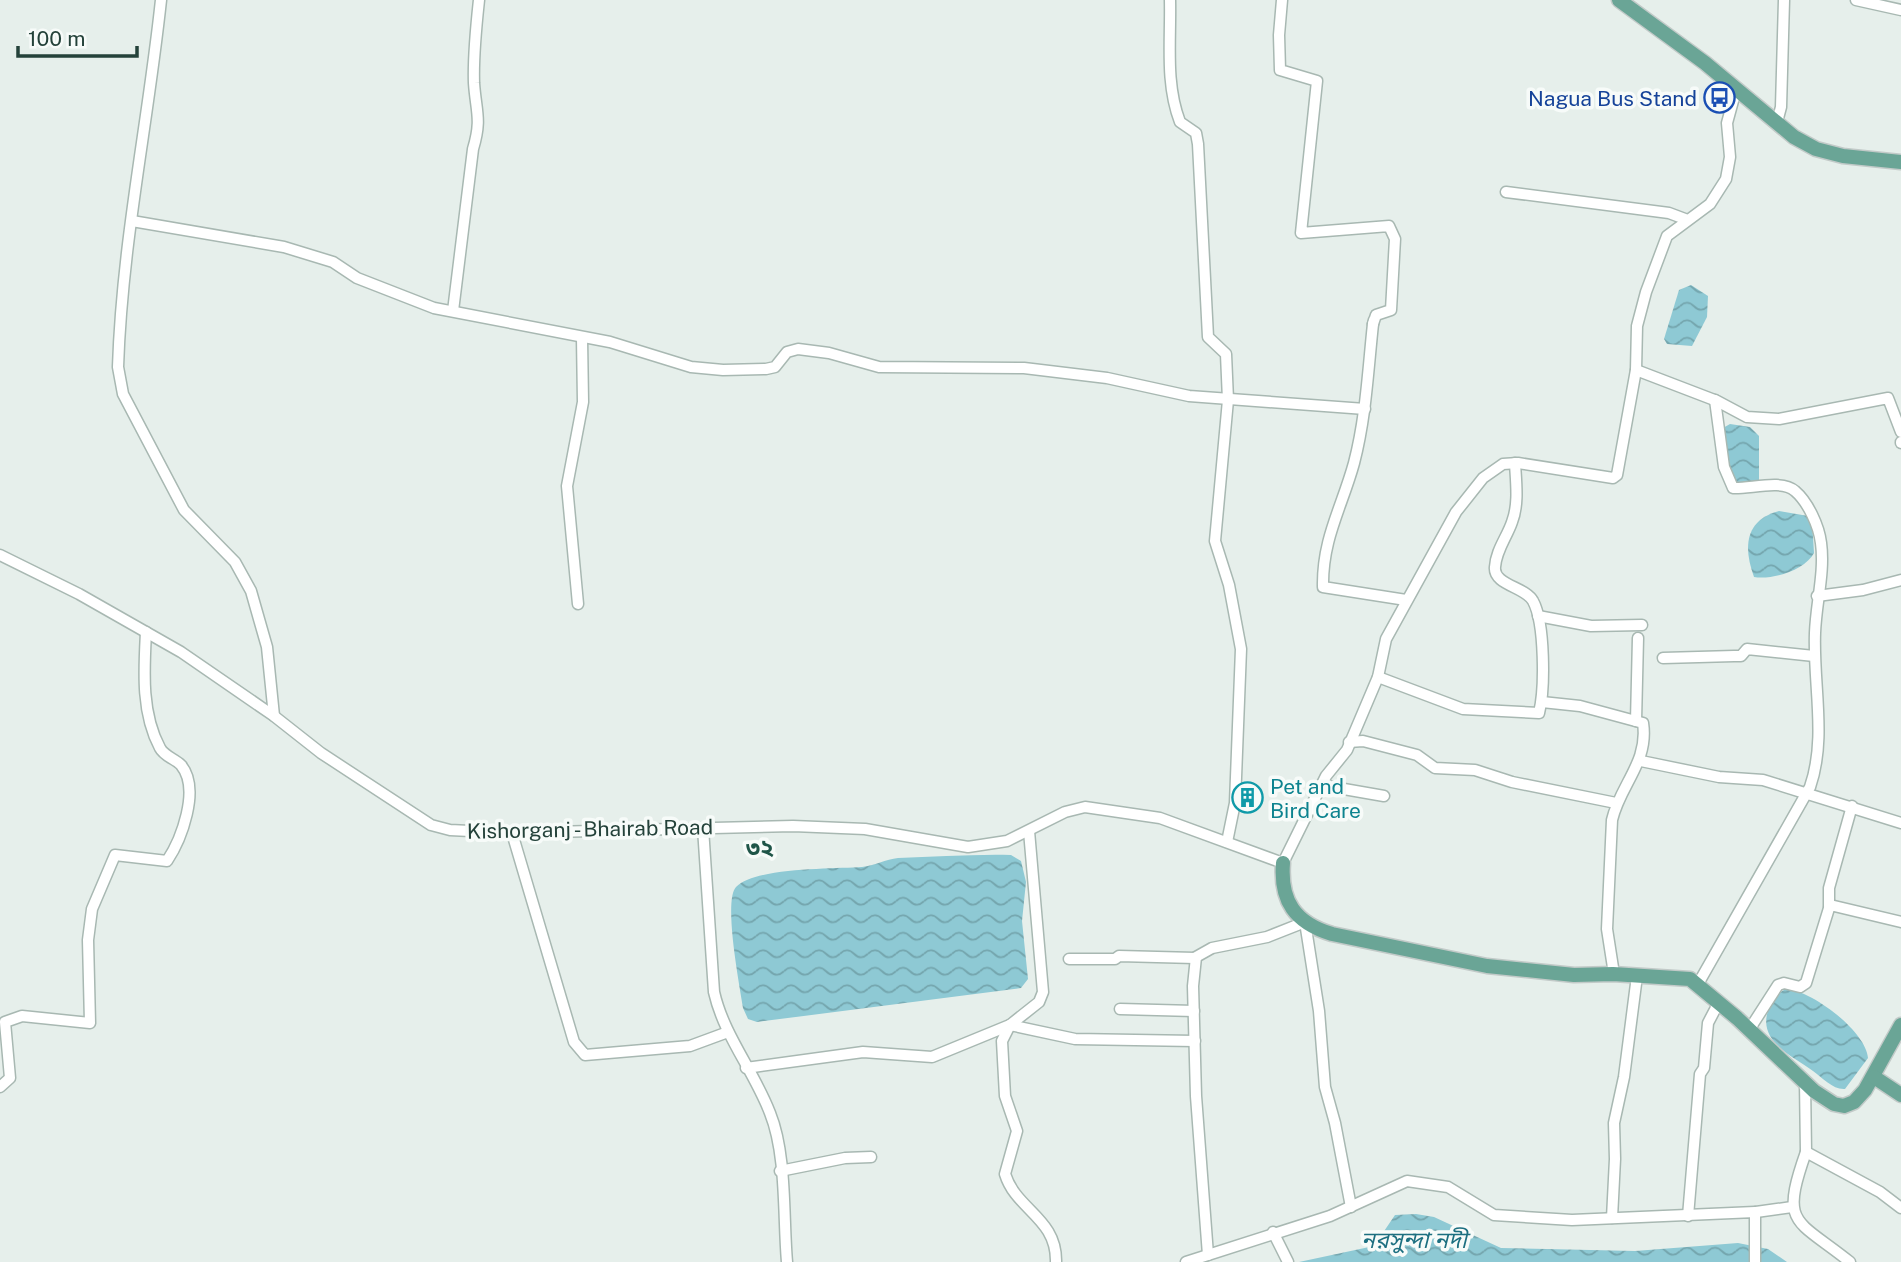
<svg xmlns="http://www.w3.org/2000/svg" width="1901" height="1262" font-family="'Public Sans','Noto Sans Bengali',sans-serif">
	<defs>
		<pattern id="water-waves" width="16" height="10" patternUnits="userSpaceOnUse" patternTransform="scale(1.75)"><rect width="16" height="10" fill="#8ec9d4"/><path d="M0 5q4-4 8 0t8 0" fill="none" stroke="#74a5ad"/></pattern>
	</defs>
	<rect width="100%" height="100%" fill="#e6efeb"/>
	<g fill="url(#water-waves)">
		<path d="M1691,285L1708,296L1707,317L1692,346L1667,344L1664,339L1679,290Z"/>
		<path d="M1730,424L1750,427L1759,436V483L1737,485L1727,463L1723,428Z"/>
		<path d="M1779,511L1808,516L1812,521L1814,553C1805,570 1773,580 1754,577C1743,547 1745,520 1779,511Z"/>
		<path d="M1011,855L1021,861L1026,882L1022,921L1028,979L1021,988L757,1022L748,1019L743,1008C740,987 723,901 736,887C756,867 834,869 862,867C874,866 886,859 898,858C935,857 974,854 1011,855Z"/>
		<path d="M1786,989C1811,990 1866,1031 1868,1058L1845,1089C1833,1090 1823,1078 1813,1071C1791,1055 1756,1041 1769,1008C1773,998 1776,994 1786,989Z"/>
		<path d="M1416,1214L1434,1217L1501,1248L1635,1251L1738,1243L1768,1249L1787,1262H1299L1374,1246L1395,1215Z"/>
	</g>
	<g fill="none" stroke-linecap="round" stroke-linejoin="round">
		<defs>
			<g id="minor">
				<path d="M161,0C148,123 122,243 118,367L123,394L184,510L235,562L251,591L267,647L274,716"/>
				<path d="M1170,0C1171,41 1165,83 1180,122L1196,133L1198,144L1208,337L1226,354L1228,400L1215,541L1229,585L1241,649L1235,803L1227,842"/>
				<path d="M1282,0L1279,35L1280,70L1317,81L1301,233L1389,226L1395,239L1391,310L1376,315L1373,324L1374,320"/>
				<path d="M1856,0L1901,10"/>
				<path d="M1777,122L1781,107L1784,0"/>
				<path d="M1506,192L1669,213L1685,219"/>
				<path d="M132,221L284,247L333,262L357,278L434,308L610,342L691,367L723,370L766,369L775,367L787,352L798,349L829,353L879,367L1024,368L1107,378L1189,396L1365,409"/>
				<path d="M453,311L473,149C482,119 476,112 474,83C473,55 476,28 479,0"/>
				<path d="M1373,324C1368,370 1366,417 1354,463C1342,507 1322,539 1323,587L1406,600"/>
				<path d="M1636,370L1717,401L1747,417L1779,419L1888,398L1901,432"/>
				<path d="M1901,442V443"/>
				<path d="M0,555L79,594L181,652L274,716L321,753L431,825L450,830L512,833L793,826L865,829L968,847L1007,841L1065,812L1085,807L1160,818L1283,863L1326,776L1347,750L1378,677L1386,639L1456,512L1483,478L1503,464L1518,463L1613,478L1617,475L1636,370L1637,326L1646,292L1667,236L1710,204L1726,179L1730,157L1727,123L1736,90"/>
				<path d="M1817,596L1863,590L1901,580"/>
				<path d="M578,604L567,486L583,402L582,338"/>
				<path d="M1538,616L1591,626L1642,625"/>
				<path d="M1663,658L1734,656H1741L1747,649L1814,656"/>
				<path d="M1378,677L1463,709L1539,713C1545,689 1545,623 1533,601C1526,587 1493,585 1495,567C1496,550 1507,537 1512,522C1519,504 1516,482 1515,463"/>
				<path d="M1542,702L1580,706L1643,723C1649,762 1620,785 1612,820L1607,929L1614,974"/>
				<path d="M1636,721L1638,638"/>
				<path d="M1349,742L1363,741L1417,755L1435,768L1475,770L1512,782L1616,803"/>
				<path d="M1641,761L1719,777L1763,780L1901,823"/>
				<path d="M1321,785L1384,796"/>
				<path d="M703,828L714,992C724,1036 754,1071 770,1113C787,1155 783,1217 787,1262"/>
				<path d="M1029,831L1043,992L1039,1002L1010,1025L1002,1041L1005,1096L1017,1131L1005,1174C1016,1210 1057,1218 1056,1262"/>
				<path d="M512,833L574,1042L585,1055L690,1046L728,1032"/>
				<path d="M1829,906V888L1852,806"/>
				<path d="M1069,959H1115L1119,956L1195,958"/>
				<path d="M1698,984L1810,787C1827,738 1813,685 1815,633C1816,603 1825,572 1821,543C1819,526 1808,502 1795,491C1782,479 1750,489 1733,488L1724,467L1715,400"/>
				<path d="M1120,1009L1194,1011"/>
				<path d="M1749,1030L1778,985L1784,983L1800,987L1806,983L1830,905L1901,922"/>
				<path d="M746,1068L863,1052L932,1057L1010,1025L1075,1039L1195,1041"/>
				<path d="M1805,1083L1806,1152L1880,1192L1901,1208"/>
				<path d="M0,1087L10,1078L5,1022L22,1016L90,1023L88,940L92,909L115,855L167,861C181,840 201,789 181,765C175,759 164,756 160,748C141,713 144,670 146,632"/>
				<path d="M1806,1152C1780,1226 1795,1218 1850,1262"/>
				<path d="M780,1171L845,1158L871,1157"/>
				<path d="M1756,1212L1792,1207"/>
				<path d="M1688,1216L1700,1074L1704,1068L1708,1023L1719,1002"/>
				<path d="M1612,1218L1615,1159L1614,1123L1624,1077L1637,976"/>
				<path d="M1273,1232L1288,1262"/>
				<path d="M1208,1255L1196,1096L1193,986L1196,957L1212,948L1267,937L1305,922L1319,1011L1325,1087L1335,1123L1351,1207"/>
				<path d="M1186,1262L1330,1216L1407,1181L1448,1187L1494,1215L1572,1220L1755,1212V1262"/>
			</g>
			<g id="major">
				<path d="M1619,0L1705,63L1794,137L1816,149L1843,156L1901,162"/>
				<path d="M1283,863C1280,901 1295,923 1332,934L1487,966L1574,975L1613,974L1690,979L1737,1018L1814,1091L1834,1104L1844,1106L1854,1102L1865,1090L1901,1025"/>
				<path d="M1874,1077L1901,1095"/>
			</g>
		</defs>
		<use href="#minor" stroke="#a8b8b2" stroke-width="13"/>
		<use href="#major" stroke="#c2cac8" stroke-width="17"/>
		<use href="#minor" stroke="#fff" stroke-width="10"/>
		<use href="#major" stroke="#6aa596" stroke-width="14"/>
	</g>
	<defs>
		<symbol id="bus-ring" viewBox="-11 -11 22 22"><circle r="9.5" fill="#f7fbf9" stroke="#1a4fb4" stroke-width="1.5"/><path d="M-5-6H5V4H4V6H2V4H-2V6H-4V4H-5ZM-3.5-4V0h7V-4ZM-3.5 1.2v1.5H-2V1.2ZM2 1.2v1.5H3.5V1.2Z" fill="#1a4fb4"/></symbol>
		<symbol id="building-ring" viewBox="-11 -11 22 22"><circle r="9.5" fill="#f7fbf9" stroke="#0f9aa8" stroke-width="1.5"/><path d="M-4-6H4V6H1V3H-1V6H-4ZM-2.5-4.3h1.7v1.8h-1.7ZM.8-4.3h1.7v1.8H.8ZM-2.5-1h1.7V.8h-1.7ZM.8-1h1.7V.8H.8Z" fill="#0f9aa8"/></symbol>
	</defs>
	<g fill-rule="evenodd">
		<use href="#bus-ring" x="1702" y="80" width="35" height="35"/>
		<use href="#building-ring" x="1230" y="780" width="35" height="35"/>
	</g>
	<g text-anchor="middle" dominant-baseline="central" stroke-width="7" stroke-linejoin="round" paint-order="stroke">
		<g font-size="21" fill="#164399" stroke="#f7fbf9" text-anchor="end">
			<text x="1697" y="98">Nagua Bus Stand</text>
		</g>
		<g font-size="21" fill="#0d838f" stroke="#f7fbf9" text-anchor="start">
			<text x="1270" y="786">Pet and<tspan x="1270" dy="24">Bird Care</tspan></text>
		</g>
		<g font-size="21" fill="#24423a" stroke="#f7fbf9">
			<text transform="translate(590 829) rotate(-1)">Kishorganj - Bhairab Road</text>
		</g>
		<g font-size="23" font-weight="bold" fill="#1f5548" stroke="#f7fbf9">
			<text x="760" y="847">৩২</text>
		</g>
		<g font-size="23" font-style="italic" fill="#1c6f80" stroke="#f7fbf9">
			<text x="1414" y="1239">নরসুন্দা নদী</text>
		</g>
	</g>
	<path d="M18 46v10h119v-10" fill="none" stroke="#24423a" stroke-width="3.5"/>
	<text x="28" y="46" font-size="21" fill="#24423a" stroke="#f7fbf9" stroke-width="5" paint-order="stroke">100 m</text>
</svg>
